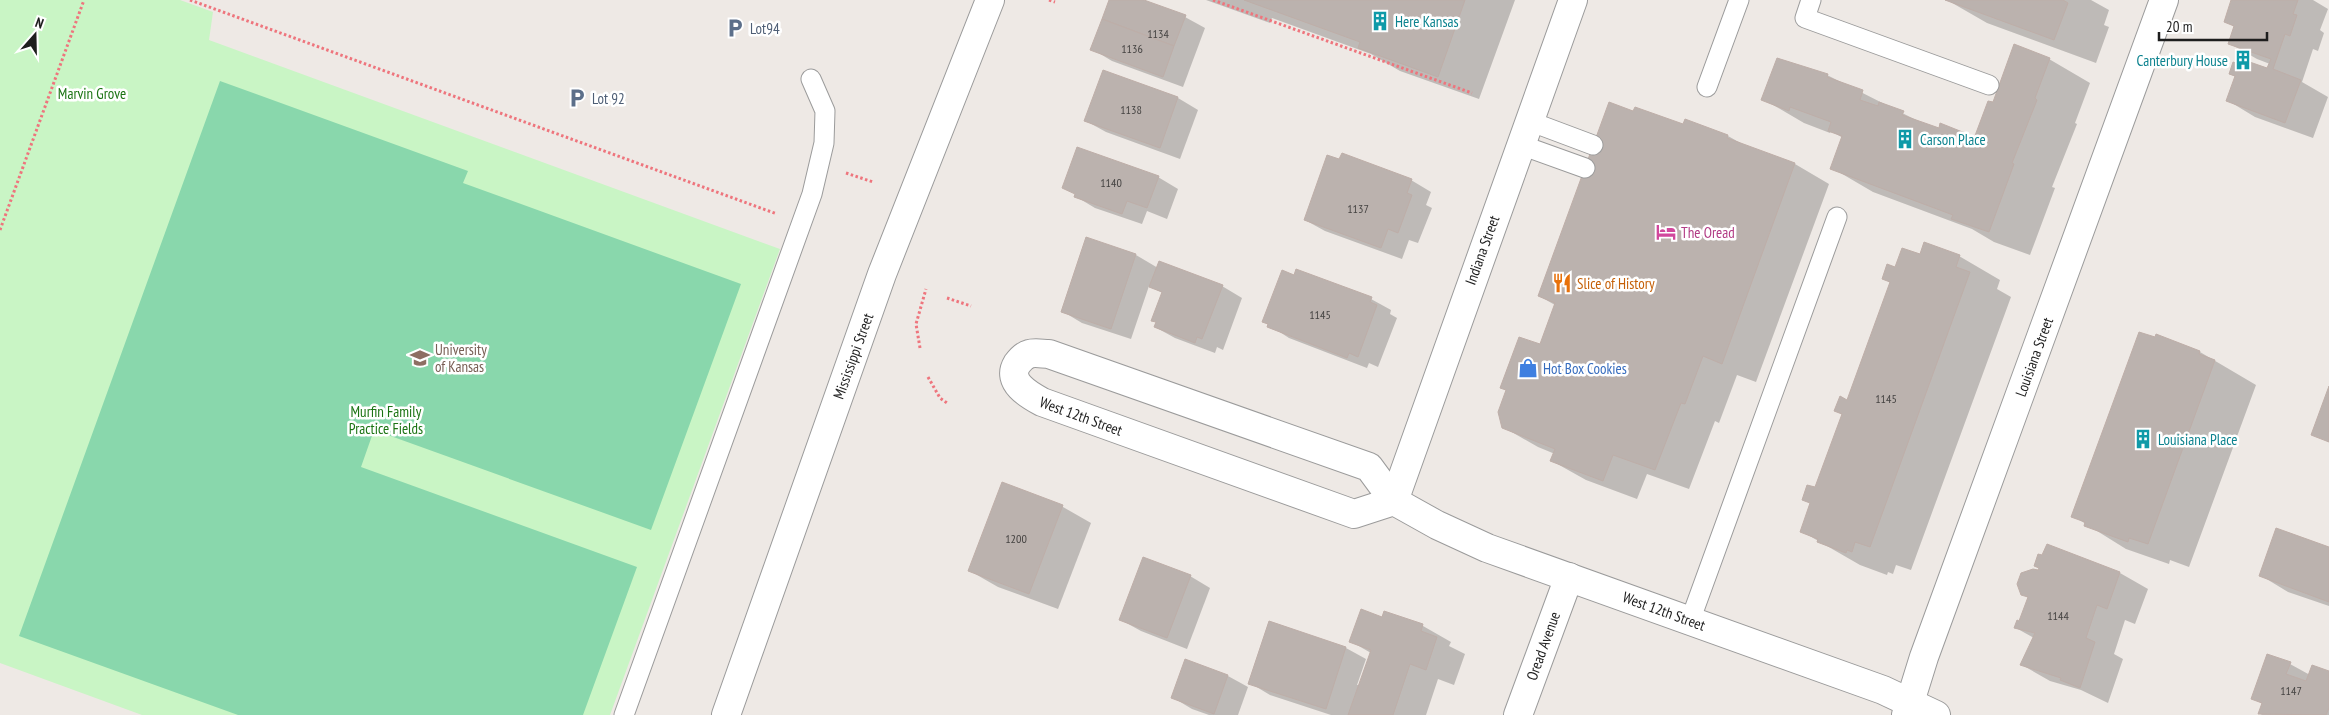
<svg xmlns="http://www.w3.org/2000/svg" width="2329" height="715" font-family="'PT Sans Narrow',sans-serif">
	<rect width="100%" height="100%" fill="#eee9e5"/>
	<path fill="#c9f5c5" d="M0,0H180L213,12L209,40L780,249L610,715H142L0,663Z"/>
	<path fill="#89d7ac" d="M220,81L468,171L463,183L741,284L651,530L374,430L361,467L637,567L583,715H238L19,636Z"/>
	<g fill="#0003">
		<path d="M1110,0H1141L1185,17L1205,28L1183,87L1112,61L1092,49Z"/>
		<path d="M1206,0H1515L1479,99L1400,71L1371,54L1272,18L1270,23Z"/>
		<path d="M1947,0H2091L2109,10L2104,25L2109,27L2096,63L1987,23Z"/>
		<path d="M2233,0H2313L2328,9L2320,30L2324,33L2318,51L2313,49L2302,82L2328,97L2313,138L2255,117L2227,100L2236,77L2230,74L2268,70L2270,64L2257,59L2229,43L2235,27L2225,21Z"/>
		<path d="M2049,59L2090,83L2075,123L2077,124L2052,187L2055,188L2030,255L1994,242L1972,229L1873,192L1832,168L1843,138L1831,131L1830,133L1804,123L1763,99L1827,75L1924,124L1939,129L1941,125L1975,140L1993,104Z"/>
		<path d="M1103,72L1178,98L1198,110L1180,159L1106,132L1086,121Z"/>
		<path d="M1634,113L1684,126L1686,121L1728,136L1746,146L1795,164L1829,184L1756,382L1737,375L1719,423L1715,421L1689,489L1647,474L1637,499L1586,480L1552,461L1555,454L1538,447L1503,427L1540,346L1555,305L1539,296Z"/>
		<path d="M1158,177L1178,189L1167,219L1147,211L1142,224L1095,208L1075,196Z"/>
		<path d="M1411,180L1431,192L1426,205L1432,208L1418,243L1409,240L1402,259L1325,231L1305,220Z"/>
		<path d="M1087,238L1136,255L1158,268L1222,286L1242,298L1223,350L1217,347L1215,353L1175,338L1155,327L1163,293L1149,286L1131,339L1082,323L1062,311Z"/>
		<path d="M1920,256H1959L2000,280L1997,289L2011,297L1911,570L1896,565L1893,574L1888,572L1887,575L1860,565L1801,531L1843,415L1836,411L1848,401L1891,283L1883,278L1896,269Z"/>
		<path d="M1371,299L1391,310L1390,314L1397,318L1378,367L1369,363L1367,368L1289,338L1264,322Z"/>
		<path d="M2200,352L2256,385L2189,567L2170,560L2169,564L2126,549L2073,516Z"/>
		<path d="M1003,484L1063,507L1091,523L1058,609L998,587L970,571Z"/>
		<path d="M2329,549V606L2288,592L2260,575Z"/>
		<path d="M2120,573L2148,589L2135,624L2125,620L2114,654L2123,659L2108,703L2081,690L2050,681L2022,665L2034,638L2016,628L2020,623L2029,598L2022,594Z"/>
		<path d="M1190,576L1210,588L1187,649L1141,631L1121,620Z"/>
		<path d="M1384,613L1423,626L1451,642L1449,646L1465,654L1454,685L1438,679L1426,715H1331L1270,695L1250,683L1270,623L1346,648L1366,659L1357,685H1360L1371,653L1350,641L1382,618Z"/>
		<path d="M1186,660L1228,676L1248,687L1238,715H1209L1192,709L1172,697Z"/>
		<path d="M2290,664L2310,675L2329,673V715H2262L2259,713L2263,704L2252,698Z"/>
	</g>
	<g fill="#bbb2ae" stroke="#beaea8">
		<path d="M1109,0H1144L1186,15L1174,46L1102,19Z"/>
		<path d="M1244,0H1465L1438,77L1358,48L1360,42Z"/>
		<path d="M1945,0H2063L2068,3L2054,40Z"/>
		<path d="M2231,0H2298L2293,14L2297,15L2290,36L2285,34L2273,69L2301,80L2285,123L2226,101L2235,76L2229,74L2233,62L2239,64L2241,59L2267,68L2271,59L2228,44L2234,26L2224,22Z"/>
		<path d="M1102,19L1174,46L1163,77L1090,50Z"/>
		<path d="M2014,44L2050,58L2035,98L2037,100L2012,163L2014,164L1989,232L1951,219L1953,215L1830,169L1842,136L1828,131L1831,122L1790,107L1789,111L1761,100L1777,58L1828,74L1827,77L1863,90L1860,100L1878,106L1879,102L1904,111L1902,115L1939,128L1940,123L1965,133L1964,138L1973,141L1988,101L1993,102Z"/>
		<path d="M1103,70L1178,97L1160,148L1084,121Z"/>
		<path d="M1609,102L1633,111L1635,107L1683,124L1685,119L1728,135L1727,138L1795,163L1722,364L1703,356L1685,404L1681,403L1655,470L1613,455L1603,481L1550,461L1555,449L1502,428L1498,412L1506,390L1500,388L1519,337L1540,344L1555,303L1538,296Z"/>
		<path d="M1077,147L1159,176L1147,208L1127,201L1122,214L1074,197L1075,194L1062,188Z"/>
		<path d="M1342,153L1412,179L1407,193L1412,195L1398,233L1388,229L1381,248L1304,220L1327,155L1339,159Z"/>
		<path d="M1086,237L1136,254L1111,329L1061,312Z"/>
		<path d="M1924,242L1960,255L1956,267L1970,272L1870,547L1855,542L1852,552L1847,550L1846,553L1817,542L1818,539L1800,532L1810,503L1802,500L1807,485L1815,487L1842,414L1834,411L1840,396L1847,400L1890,282L1882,279L1887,264L1895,267L1902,248L1920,254Z"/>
		<path d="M1159,261L1223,285L1202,339L1197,337L1195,343L1154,327L1156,322L1151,321L1162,292L1149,287Z"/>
		<path d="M1296,269L1372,297L1370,302L1377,305L1358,357L1349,353L1347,358L1267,327L1268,324L1262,322L1282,270L1294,275Z"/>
		<path d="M2139,332L2155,337L2156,334L2200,351L2199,354L2215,360L2148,544L2129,538L2128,542L2084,526L2085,522L2071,517Z"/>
		<path d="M2329,386V442L2311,435Z"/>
		<path d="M1002,482L1063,505L1029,594L968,571Z"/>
		<path d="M2276,528L2329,547V602L2259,576Z"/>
		<path d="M2047,544L2120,572L2107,609L2097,605L2086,638L2095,642L2080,688L2060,680L2061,678L2020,665L2035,633L2014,628L2017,620L2019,621L2028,597L2021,595L2017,584L2021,573L2033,569L2038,570L2039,568L2034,566L2038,554L2042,555Z"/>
		<path d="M1143,557L1191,575L1167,638L1119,620Z"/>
		<path d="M1361,609L1382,617L1384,611L1423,624L1421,631L1437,637L1426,670L1410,664L1393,715H1348L1371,650L1349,642Z"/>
		<path d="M1269,621L1346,647L1326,709L1248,684Z"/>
		<path d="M2267,654L2291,662L2286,674L2306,681L2312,665L2329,671V708L2326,715L2258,714L2262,703L2251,699Z"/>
		<path d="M1185,659L1228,675L1214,714L1171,698Z"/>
	</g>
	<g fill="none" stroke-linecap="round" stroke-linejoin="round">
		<defs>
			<g id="service">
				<path d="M1811,0L1805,18L1989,85"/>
				<path d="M1707,87L1739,0"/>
				<path d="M1529,121L1593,145"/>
				<path d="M1521,145L1585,168"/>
				<path d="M1690,621L1837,217"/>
				<path d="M624,715L812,194L824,143L825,111L811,79"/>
			</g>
			<g id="minor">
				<path d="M1394,501L1354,514L1042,402C1029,395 1006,382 1017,364C1020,360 1025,355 1029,354C1035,352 1043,354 1049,354L1369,467L1394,501L1437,525L1487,548L1883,690L1936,715"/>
				<path d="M1394,501L1573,0"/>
				<path d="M726,715L882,274L990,0"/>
				<path d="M1518,715L1569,577"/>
				<path d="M1906,715L1924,657L2164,0"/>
			</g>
		</defs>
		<use href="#service" stroke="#9b9b9b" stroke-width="21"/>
		<use href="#minor" stroke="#9b9b9b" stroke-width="30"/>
		<g stroke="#ee757d" stroke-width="3" stroke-dasharray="2.5 2.5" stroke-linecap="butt">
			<path d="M190,0L777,214"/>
			<path d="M1049,0L1055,2"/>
			<path d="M1213,0L1472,93"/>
			<path d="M846,173L873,182"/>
			<path d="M0,230L84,0"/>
			<path d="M947,298L971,306"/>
			<path d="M920,348L916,324L926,289"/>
			<path d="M928,377L940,398L947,403"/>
		</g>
		<use href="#service" stroke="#fff" stroke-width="19"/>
		<use href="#minor" stroke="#fff" stroke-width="28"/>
	</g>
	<defs>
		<symbol id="building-bare" viewBox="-9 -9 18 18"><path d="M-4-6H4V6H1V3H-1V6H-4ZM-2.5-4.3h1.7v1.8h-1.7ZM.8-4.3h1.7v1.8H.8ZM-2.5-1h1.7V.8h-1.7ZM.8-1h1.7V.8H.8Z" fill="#0f9aa8" stroke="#fff" stroke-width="2.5" paint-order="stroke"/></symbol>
		<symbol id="parking-bare" viewBox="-9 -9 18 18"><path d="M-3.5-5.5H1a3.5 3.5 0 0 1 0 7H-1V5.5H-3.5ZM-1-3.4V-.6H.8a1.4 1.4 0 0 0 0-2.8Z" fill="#5c6f8a" stroke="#fff" stroke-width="2.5" paint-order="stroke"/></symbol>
		<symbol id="hotel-bare" viewBox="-9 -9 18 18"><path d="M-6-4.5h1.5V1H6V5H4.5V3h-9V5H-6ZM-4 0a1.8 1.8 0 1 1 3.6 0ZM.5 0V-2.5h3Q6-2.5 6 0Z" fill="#d1479c" stroke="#fff" stroke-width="2.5" paint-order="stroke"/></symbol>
		<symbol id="restaurant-bare" viewBox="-9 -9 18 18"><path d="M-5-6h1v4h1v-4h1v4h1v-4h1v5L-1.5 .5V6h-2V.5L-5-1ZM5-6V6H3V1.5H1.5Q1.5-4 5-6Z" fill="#e8710a" stroke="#fff" stroke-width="2.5" paint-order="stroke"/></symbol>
		<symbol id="university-bare" viewBox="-9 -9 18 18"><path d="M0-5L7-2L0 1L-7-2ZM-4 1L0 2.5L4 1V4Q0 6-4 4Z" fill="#8d6e63" stroke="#fff" stroke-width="2.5" paint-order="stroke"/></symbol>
		<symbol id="shop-bare" viewBox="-9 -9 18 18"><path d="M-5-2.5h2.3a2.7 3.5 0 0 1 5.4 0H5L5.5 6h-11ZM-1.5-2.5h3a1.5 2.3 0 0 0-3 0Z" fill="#3f7fe0" stroke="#fff" stroke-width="2.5" paint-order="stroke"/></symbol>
	</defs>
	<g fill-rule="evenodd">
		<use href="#building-bare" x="1366" y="7" width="28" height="28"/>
		<use href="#parking-bare" x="721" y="14" width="28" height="28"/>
		<use href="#building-bare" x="2229" y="46" width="28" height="28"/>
		<use href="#parking-bare" x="563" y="84" width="28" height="28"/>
		<use href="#building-bare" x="1891" y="125" width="28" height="28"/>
		<use href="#hotel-bare" x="1652" y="218" width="28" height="28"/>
		<use href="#restaurant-bare" x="1548" y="269" width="28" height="28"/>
		<use href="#university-bare" x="406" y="344" width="28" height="28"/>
		<use href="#shop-bare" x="1514" y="354" width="28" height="28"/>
		<use href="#building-bare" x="2129" y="425" width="28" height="28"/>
	</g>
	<g text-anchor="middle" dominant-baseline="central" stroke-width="5" stroke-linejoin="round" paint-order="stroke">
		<g font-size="12" fill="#454342">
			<text x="1158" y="33">1134</text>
			<text x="1132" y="48">1136</text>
			<text x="1131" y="109">1138</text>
			<text x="1111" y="182">1140</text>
			<text x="1358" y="208">1137</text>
			<text x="1320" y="314">1145</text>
			<text x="1886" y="398">1145</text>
			<text x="1016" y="538">1200</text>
			<text x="2058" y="615">1144</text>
			<text x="2291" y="690">1147</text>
		</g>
		<g font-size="15" fill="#0d838f" stroke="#fff" text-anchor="start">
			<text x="1395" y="21">Here Kansas</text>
			<text x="2228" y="60" text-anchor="end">Canterbury House</text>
			<text x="1920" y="139">Carson Place</text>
			<text x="2158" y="439">Louisiana Place</text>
		</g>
		<g font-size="15" fill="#4e5e75" stroke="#fff" text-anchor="start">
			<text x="750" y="28">Lot94</text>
			<text x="592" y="98">Lot 92</text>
		</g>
		<g font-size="15" fill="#1c7414" stroke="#fff">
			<text x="92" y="93">Marvin Grove</text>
			<text x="386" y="411">Murfin Family<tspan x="386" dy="17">Practice Fields</tspan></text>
		</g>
		<g font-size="15" fill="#b23c85" stroke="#fff" text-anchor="start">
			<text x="1681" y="232">The Oread</text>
		</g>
		<g font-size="15" fill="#1e1e1e" stroke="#fff">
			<text transform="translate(1482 250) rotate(-70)">Indiana Street</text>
			<text transform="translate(853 356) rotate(-70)">Mississippi Street</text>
			<text transform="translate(2034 357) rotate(-70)">Louisiana Street</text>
			<text transform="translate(1081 416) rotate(20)">West 12th Street</text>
			<text transform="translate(1664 611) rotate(20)">West 12th Street</text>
			<text transform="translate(1543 646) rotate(-70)">Oread Avenue</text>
		</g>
		<g font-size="15" fill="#c56008" stroke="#fff" text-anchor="start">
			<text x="1577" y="283">Slice of History</text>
		</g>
		<g font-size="15" fill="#785e54" stroke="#fff" text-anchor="start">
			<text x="435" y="349">University<tspan x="435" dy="17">of Kansas</tspan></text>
		</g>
		<g font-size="15" fill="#366cbe" stroke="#fff" text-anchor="start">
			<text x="1543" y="368">Hot Box Cookies</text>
		</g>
	</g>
	<g transform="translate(35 35) rotate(20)" stroke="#ffffff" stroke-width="4" paint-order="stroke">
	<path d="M0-4L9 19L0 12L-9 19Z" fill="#1e1e1e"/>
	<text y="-8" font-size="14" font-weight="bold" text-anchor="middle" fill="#1e1e1e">N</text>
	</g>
	<path d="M2159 32v8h108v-8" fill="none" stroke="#1e1e1e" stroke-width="2.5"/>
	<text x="2166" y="32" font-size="15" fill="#1e1e1e" stroke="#ffffff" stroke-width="4" paint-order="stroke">20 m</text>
</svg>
